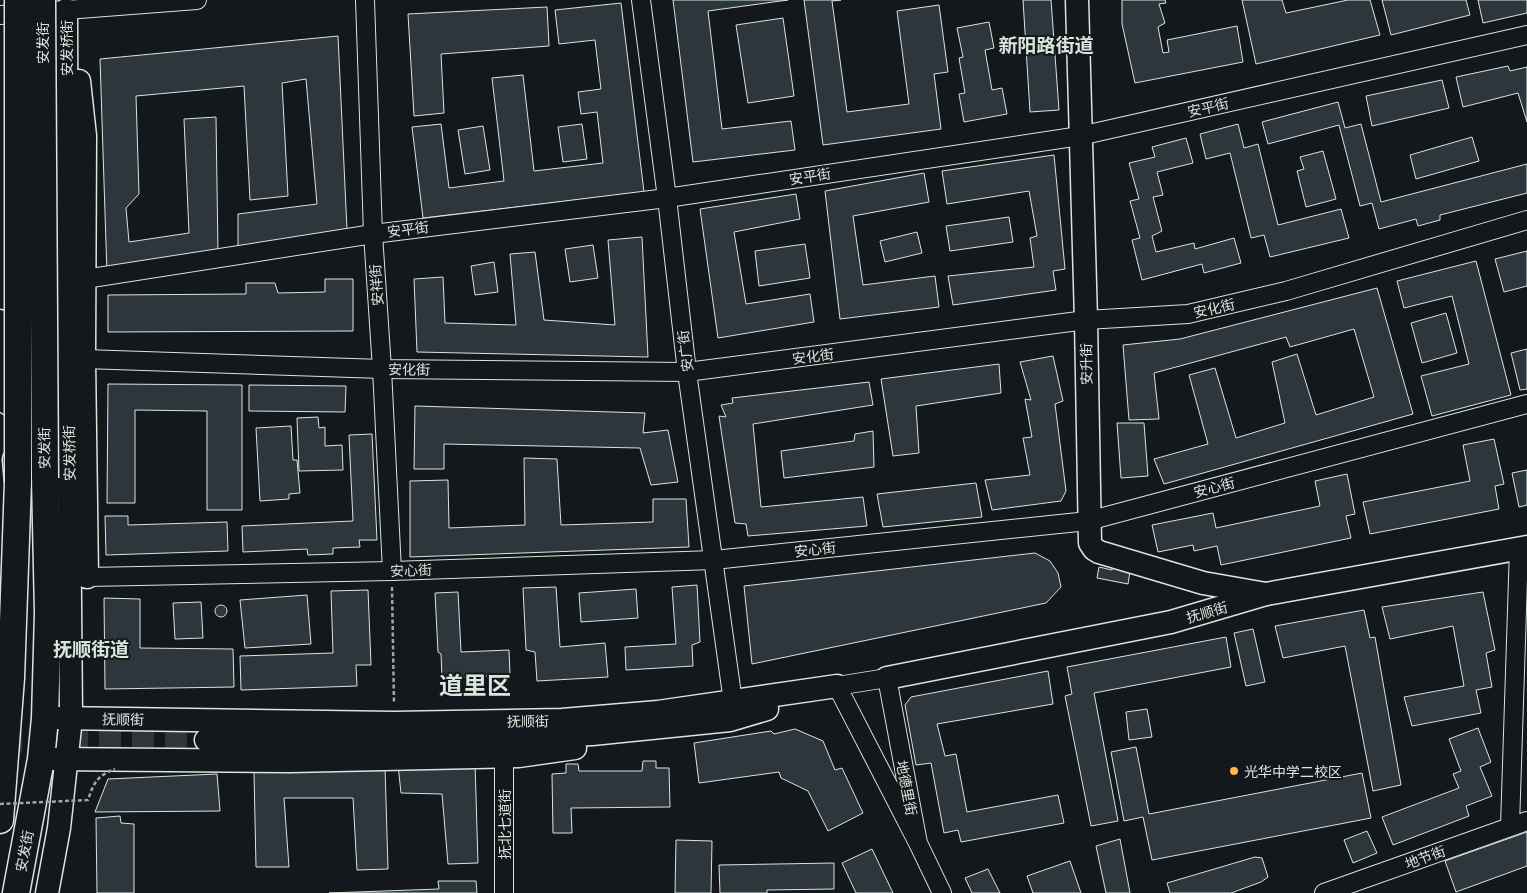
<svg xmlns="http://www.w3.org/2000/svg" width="1527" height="893" font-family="Inter,'Noto Sans SC',sans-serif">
	<rect width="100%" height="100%" fill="#14181c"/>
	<g fill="#2c363c" stroke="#d8e6dc">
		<path d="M673,0H788L708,11L722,129L791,121L795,150L693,162Z"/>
		<path d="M804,0H841L832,1L847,112L909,104L897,11L939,5L948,72L934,74L941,129L823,145Z"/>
		<path d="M1023,0H1051L1059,110L1030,112Z"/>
		<path d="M1122,0H1165L1166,3L1159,4L1165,23L1158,27L1163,53L1169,52L1167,40L1237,26L1243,62L1135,83L1122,24Z"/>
		<path d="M1242,0H1282L1286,13L1348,0H1370L1380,35L1256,64Z"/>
		<path d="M1382,0H1466L1470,15L1391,35Z"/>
		<path d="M1478,0H1527V13L1483,23Z"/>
		<path d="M621,3L644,192L423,218L412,127L441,124L449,188L504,181L492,78L523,75L534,171L603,163L597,112L581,114L578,92L601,89L595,40L559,44L555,10Z"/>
		<path d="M547,7L549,46L441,54L444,113L414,116L408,14Z"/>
		<path d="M783,18L794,96L748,103L736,25Z"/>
		<path d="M989,22L994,48L985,50L992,90L1002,88L1007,114L964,122L959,94L965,93L959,58L963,57L957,28Z"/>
		<path d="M338,36L347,230L238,252V214L317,204L306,79L282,83L288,196L250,200L244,86L136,96L139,194L126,208L129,242L189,233L184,119L216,117L218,253L107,274L100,59Z"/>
		<path d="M1508,66L1510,71L1527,67V122L1518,93L1463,107L1456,77Z"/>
		<path d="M1442,80L1449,108L1372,126L1366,96Z"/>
		<path d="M1338,102L1345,128L1361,124L1381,202L1527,164V193L1440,215V220L1418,226L1416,219L1379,229L1372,203L1360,206L1339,125L1268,144L1262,122Z"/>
		<path d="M582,124L587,159L563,162L558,127Z"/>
		<path d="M1238,124L1244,148L1258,144L1278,225L1341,209L1349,238L1270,257L1264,235L1251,238L1230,153L1206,159L1200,134Z"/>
		<path d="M483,126L490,170L465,174L458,130Z"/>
		<path d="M1472,137L1479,161L1416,179L1410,155Z"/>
		<path d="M1186,138L1193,163L1157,172L1163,195L1153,197L1162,231L1152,236L1156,252L1194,243L1195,249L1234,238L1241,263L1204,273L1202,264L1142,280L1132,240L1140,238L1130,201L1139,199L1129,163L1155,157L1152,147Z"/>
		<path d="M1323,151L1336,199L1306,207L1297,171L1304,169L1300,157Z"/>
		<path d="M1054,155L1065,269L1053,271L1056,290L953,305L948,276L1034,267L1030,238L1037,236L1029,191L947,204L942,171Z"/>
		<path d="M924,173L929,202L853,216L863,285L935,276L939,307L840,319L825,191Z"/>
		<path d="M796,194L800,219L734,232L746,304L810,294L814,322L718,338L700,209Z"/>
		<path d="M1009,217L1013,242L950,251L946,226Z"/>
		<path d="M917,232L922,253L885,262L880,241Z"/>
		<path d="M642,237L648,357L417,352L414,279L443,277L445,323L516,325L510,254L535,252L544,320L615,325L608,240Z"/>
		<path d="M805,244L810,278L759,286L755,251Z"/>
		<path d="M593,245L598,278L570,282L565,249Z"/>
		<path d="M1527,251V286L1504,292L1495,259Z"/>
		<path d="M1476,261L1511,395L1432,416L1421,376L1469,364L1452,296L1404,308L1397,281Z"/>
		<path d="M494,262L498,292L475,295L471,266Z"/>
		<path d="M325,279H353V331L108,332V295L246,294V283H275L278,293L325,292Z"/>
		<path d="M1377,288L1413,414L1164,484L1154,459L1208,444L1189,375L1215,368L1236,438L1285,423L1272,362L1297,354L1316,415L1374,397L1354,329L1290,347L1286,337L1154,373L1159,419L1129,420L1123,345L1180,339Z"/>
		<path d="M1446,313L1457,353L1422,363L1411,323Z"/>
		<path d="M1527,349V389L1520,390L1511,353Z"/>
		<path d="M1053,356L1063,401L1055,404L1066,491L1061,501L992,510L985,480L1030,475L1023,438L1032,437L1025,399L1031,400L1020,362Z"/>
		<path d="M999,364L1001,393L916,406L919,453L893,456L881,379Z"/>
		<path d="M869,382L873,405L753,424L761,507L863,497L867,526L748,536L746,524L735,523L719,416L726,417L721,405L733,403L732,398Z"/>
		<path d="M108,384L242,385V510H207V411L135,410V503H107Z"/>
		<path d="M249,385L346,386L345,412L249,411Z"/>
		<path d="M415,406L645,413L643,433L668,430L678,482L651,485L640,448L444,444V469H414Z"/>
		<path d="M318,417L319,428L325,427V446L342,445L343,470L299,471L297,418Z"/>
		<path d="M1117,423H1144L1148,476L1121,478Z"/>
		<path d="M291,426L293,460H297L300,493L289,494V499L260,501L256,428Z"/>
		<path d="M873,431L874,467L784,478L781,451L854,441L855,434Z"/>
		<path d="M372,434L377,540H359L360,547L333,548V554L308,555L307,549L243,552L242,526L353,521L349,435Z"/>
		<path d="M1494,439L1504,484L1495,486L1499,509L1370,534L1363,502L1470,481L1463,445Z"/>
		<path d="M524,458L557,459L561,525L653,522V499H686L689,547L410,557V481L448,480L449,528L525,525Z"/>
		<path d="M1527,470V505L1519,507L1512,473Z"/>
		<path d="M1347,474L1355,514L1346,516L1351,538L1221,565L1217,546L1194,551L1193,545L1158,552L1152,525L1213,513L1216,528L1320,506L1315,481Z"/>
		<path d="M976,483L982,517L883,527L877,494Z"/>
		<path d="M105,516H128V525L227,522L228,551L106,555Z"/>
		<path d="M1035,553L1050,561L1058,573L1061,587L1046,603L752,664L744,586Z"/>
		<path d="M1113,566L1130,571L1128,584L1097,578L1099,567L1112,570Z"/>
		<path d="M697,585L700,642L692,645L693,666L626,670L625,647L676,644L672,587Z"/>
		<path d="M556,587L560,647L605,643L608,677L537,681L535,652L526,650L523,588Z"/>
		<path d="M636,589L638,618L581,622L579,593Z"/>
		<path d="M368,590L371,665H356L357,686L241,690L240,656L333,653L331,591Z"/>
		<path d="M458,592L461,652L509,650L510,675L442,678L441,654L438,652L435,593Z"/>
		<path d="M1483,592L1495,650L1486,653L1492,687L1476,690L1481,713L1412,726L1404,697L1464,686L1453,626L1390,639L1382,607Z"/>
		<path d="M307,595L311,644L245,648L240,600Z"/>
		<path d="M104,598L140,599V648L233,649L234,687L105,689Z"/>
		<path d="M201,602L203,638L175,639L173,603Z"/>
		<circle cx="221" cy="611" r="6"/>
		<path d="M1364,610L1370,638L1375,637L1401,785L1373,791L1345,646L1283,658L1275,626Z"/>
		<path d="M1253,629L1265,682L1246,686L1234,633Z"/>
		<path d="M1226,637L1231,667L1094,693L1118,821L1091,826L1065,696L1072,694L1067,667Z"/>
		<path d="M1048,671L1053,704L937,724L945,756L956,754L967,812L1058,795L1064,823L961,842L958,830L944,833L931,763L916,765L905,705L911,697Z"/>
		<path d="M1147,709L1152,737L1129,740L1126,712Z"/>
		<path d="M1478,728L1491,762L1480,767L1492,796L1466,806L1469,816L1393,845L1382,817L1459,788L1453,774L1461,771L1449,739Z"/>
		<path d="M795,729L823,741L835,770L842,768L863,813L828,831L808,791L781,778L779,772L699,783L694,743L771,731L774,734Z"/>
		<path d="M1136,747L1149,814L1362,773L1371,818L1152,860L1143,817L1124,821L1111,752Z"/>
		<path d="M643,761H656V768H669L670,807L571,808L572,833H553L552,774L566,773V764H578L579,771H642Z"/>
		<path d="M475,763L478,863L448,864L442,794L401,793L398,765Z"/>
		<path d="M385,767L388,869L357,870L353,798H284L289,867H256L254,772Z"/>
		<path d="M217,774L220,811L95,812L108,779Z"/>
		<path d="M120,816L121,823L134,824V893H97L96,818Z"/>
		<path d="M1367,831L1377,853L1353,863L1344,840Z"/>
		<path d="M1527,832V866L1456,892L1445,861Z"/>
		<path d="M1120,839L1130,893H1106L1096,846Z"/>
		<path d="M676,840L712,841L711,893H675Z"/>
		<path d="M872,849L893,893H856L842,863Z"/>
		<path d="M1255,857L1262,858L1268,877L1261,882L1231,893H1170L1167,883Z"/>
		<path d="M1070,861L1081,893H1033L1027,876Z"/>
		<path d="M834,863V889L767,890V893H720L719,865Z"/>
		<path d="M988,869L1000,893H972L965,878Z"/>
		<path d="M438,881H476L477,893H329L439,889Z"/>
	</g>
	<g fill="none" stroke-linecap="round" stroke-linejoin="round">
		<path stroke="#313739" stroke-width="22" stroke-dasharray="22 11" stroke-linecap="butt" d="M0,742L206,740"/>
		<defs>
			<g id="minor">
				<path d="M365,0L373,234L382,369L392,571"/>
				<path d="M641,0L667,198L687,372L733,702"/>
				<path d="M53,11L197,0"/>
				<path d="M0,15L27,13"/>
				<path d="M85,279L373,234L667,198L1080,136L1527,35"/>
				<path d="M84,359L382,369L687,372L1086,320L1188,314L1286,291L1527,220"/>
				<path d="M87,577L392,571L714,560L1088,521L1527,404"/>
				<path d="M504,756V893"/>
				<path d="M1510,826L1519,548"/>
				<path d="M918,843L837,686L887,678L918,843L942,893"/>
				<path d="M1324,893L1527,821"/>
			</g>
			<g id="major">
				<path d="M1077,0L1086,320L1090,543L1094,549L1099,552L1203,583L1266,594"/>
				<path d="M66,10L67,329"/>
				<path d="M79,81L85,136L84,359L87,577"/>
				<path d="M887,678L1171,622L1266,594L1527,547"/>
				<path d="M58,718L394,723L562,720L658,712L837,686"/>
				<path d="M206,740L511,738L592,734L730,720L767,709"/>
				<path d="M52,759L290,761L519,756L575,748"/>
				<path d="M47,893L59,828L71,718L68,374"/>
			</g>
			<g id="highway">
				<path d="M0,323L9,402"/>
				<path d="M0,820L11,678L18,482L16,460"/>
				<path d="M16,893L41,759L45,718L48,613L45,478L67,313"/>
			</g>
		</defs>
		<use href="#minor" stroke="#d8e6dc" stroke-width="20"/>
		<use href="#major" stroke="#d8e6dc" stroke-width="25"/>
		<use href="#highway" stroke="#d8e6dc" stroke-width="29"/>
		<path stroke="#9da8a2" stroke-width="2.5" stroke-dasharray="4 2.5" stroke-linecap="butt" d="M392,587L394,704"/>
		<use href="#minor" stroke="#14181c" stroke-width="18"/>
		<use href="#major" stroke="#14181c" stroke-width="22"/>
		<use href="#highway" stroke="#14181c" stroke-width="26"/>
		<defs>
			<g id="highway-bridge">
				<path d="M18,0V482"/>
				<path d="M42,0L45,478"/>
			</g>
		</defs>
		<use href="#highway-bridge" stroke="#d8e6dc" stroke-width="29" stroke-linecap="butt"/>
		<path stroke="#9da8a2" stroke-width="2.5" stroke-dasharray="4 2.5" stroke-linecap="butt" d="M0,804L88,800C94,782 97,776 115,769"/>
		<use href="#highway-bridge" stroke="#14181c" stroke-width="26"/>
	</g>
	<circle fill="#ffb74d" stroke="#14181c" stroke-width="2" cx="1234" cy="771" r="5"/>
	<g text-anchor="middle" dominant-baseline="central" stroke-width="4" stroke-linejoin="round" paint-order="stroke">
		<g font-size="14" fill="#d8e6dc" stroke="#14181c">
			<text transform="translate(42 43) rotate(-90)">安发街</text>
			<text transform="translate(66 48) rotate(-90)">安发桥街</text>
			<text transform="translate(1208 107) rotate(-13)">安平街</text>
			<text transform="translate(810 176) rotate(-9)">安平街</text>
			<text transform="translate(408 229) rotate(-7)">安平街</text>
			<text transform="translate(376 285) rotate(-94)">安祥街</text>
			<text transform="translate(1214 308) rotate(-13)">安化街</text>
			<text transform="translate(685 351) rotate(-97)">安广街</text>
			<text transform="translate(813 356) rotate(-7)">安化街</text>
			<text transform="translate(1086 364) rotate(-91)">安升街</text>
			<text transform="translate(409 369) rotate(1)">安化街</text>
			<text transform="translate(44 448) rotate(-91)">安发街</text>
			<text transform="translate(69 453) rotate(-91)">安发桥街</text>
			<text transform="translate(1214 487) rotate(-15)">安心街</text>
			<text transform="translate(815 549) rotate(-6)">安心街</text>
			<text transform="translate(411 570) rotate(-2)">安心街</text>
			<text transform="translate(1207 612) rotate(-16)">抚顺街</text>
			<text transform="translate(123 719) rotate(1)">抚顺街</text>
			<text transform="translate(528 721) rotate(-1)">抚顺街</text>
			<text transform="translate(907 788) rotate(79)">地德里街</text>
			<text transform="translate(504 824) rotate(-90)">抚北七道街</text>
			<text transform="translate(24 851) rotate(-79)">安发街</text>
			<text transform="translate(1425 857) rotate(-20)">地节街</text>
		</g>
		<g font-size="14" fill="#d8e6dc" stroke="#14181c" text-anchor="start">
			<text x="1244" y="771">光华中学二校区</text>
		</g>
		<g font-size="19" font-weight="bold" fill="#d8e6dc" stroke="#14181c">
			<text x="1046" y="45">新阳路街道</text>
			<text x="91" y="649">抚顺街道</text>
		</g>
		<g font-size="24" font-weight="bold" fill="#d8e6dc" stroke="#14181c">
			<text x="475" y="685">道里区</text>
		</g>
	</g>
</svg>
